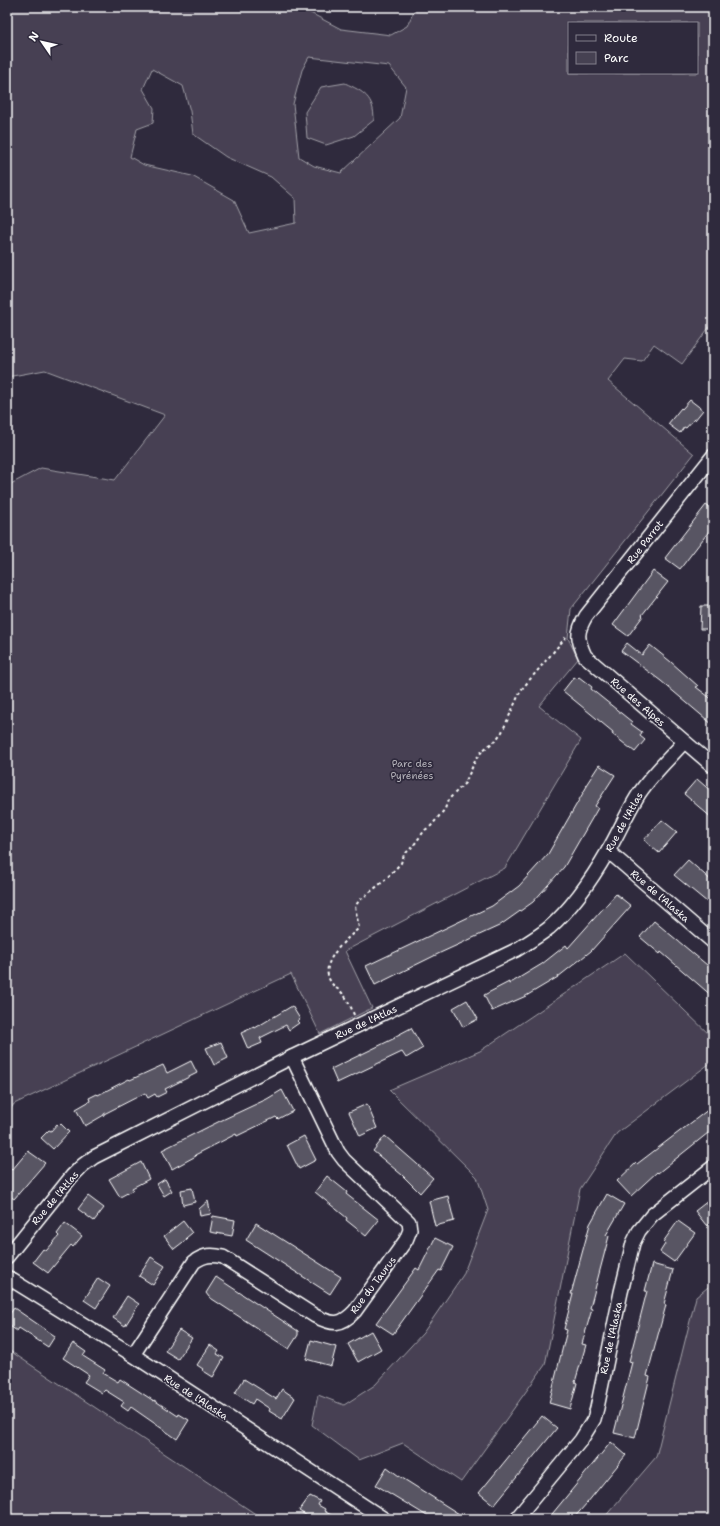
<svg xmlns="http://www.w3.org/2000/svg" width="720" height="1526" font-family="'Shantell Sans',sans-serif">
	<rect width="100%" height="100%" fill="#2f2a3d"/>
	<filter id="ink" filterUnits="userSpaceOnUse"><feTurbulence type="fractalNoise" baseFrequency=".025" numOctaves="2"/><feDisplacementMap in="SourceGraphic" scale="8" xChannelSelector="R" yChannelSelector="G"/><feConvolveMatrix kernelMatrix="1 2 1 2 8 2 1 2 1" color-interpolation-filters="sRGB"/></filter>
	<g filter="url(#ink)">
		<g fill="#464152" stroke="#a2a0a8" fill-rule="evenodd">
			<path d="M7,7H299L341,29L391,35L407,26L416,7H713V322L682,364L654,344L642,361L625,359L608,381L694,454L571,609L568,638L578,659L539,706L581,740L505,868L345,951L372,1008L320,1034L291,974L14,1104L7,1114V486L41,468L115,480L165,415L45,370L7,377ZM569,23H697V73H569ZM309,57L389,66L406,87L400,118L341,173L314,166L299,157L293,104L302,70ZM152,69L183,86L190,111L193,134L226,157L271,177L295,198L296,223L249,233L234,200L192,176L144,165L130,157L137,129L153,123L154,108L143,89Z"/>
			<path d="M345,83C364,92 374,97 374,120L354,136L326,145L307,138L305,112L321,87Z"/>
			<path d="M625,953L713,1038V1061L617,1133L580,1189L545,1365L461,1482L403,1443L359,1460L312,1425L318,1395L344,1405L375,1385L423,1333L463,1275L488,1210L477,1177L389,1090L480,1051Z"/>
			<path d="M713,1283V1519H603L656,1457L696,1297Z"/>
			<path d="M7,1349L263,1519H7Z"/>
		</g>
		<g fill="#595564" stroke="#fff">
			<path d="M690,400L703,410L695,420L694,419L686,428L684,427L680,433L668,424L681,408L682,409Z"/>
			<path d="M706,505L713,510V526L680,569L665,558Z"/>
			<path d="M653,571L668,582L642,615L643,616L628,636L613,625Z"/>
			<path d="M701,606H713V629H700Z"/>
			<path d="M627,643L642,655L650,645L671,662L698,686L696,687L713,700V725L661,681L621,651Z"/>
			<path d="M574,677L577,679L579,677L592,687L591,689L632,722L631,724L642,732L640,736L645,740L635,752L612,734L613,732L563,691Z"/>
			<path d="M599,765L615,775L595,806L598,808L564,867L533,902L499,926L440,953L375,985L366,966L492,906L519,886L548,854L587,786L586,785Z"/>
			<path d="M697,779L713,793V819L684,794Z"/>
			<path d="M662,820L677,832L659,853L644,840Z"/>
			<path d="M688,860L713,882V907L674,875Z"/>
			<path d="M616,894L631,906L591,951L558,977L526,996L492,1011L484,995L509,982V984L542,964L566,945L568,948Z"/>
			<path d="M654,921L713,970V997L661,952L660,954L640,937Z"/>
			<path d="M467,1000L478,1019L463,1027L453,1008Z"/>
			<path d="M292,1006L300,1019L297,1021L299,1023L289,1030L286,1025L260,1038L262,1043L248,1049L241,1033L254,1027L255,1028Z"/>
			<path d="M411,1028L423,1048L406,1058L402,1052L337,1083L331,1069L395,1038L394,1037Z"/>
			<path d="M221,1042L228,1058L214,1065L206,1048Z"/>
			<path d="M191,1061L197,1073L165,1089L167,1092L157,1097L155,1094L148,1098L145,1093L104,1114V1115L85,1126L76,1109L90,1101L89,1098L97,1094L98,1095L129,1079L130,1080L163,1065L167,1073Z"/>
			<path d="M282,1090L293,1111L278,1119L276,1117L237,1136L236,1134L195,1155L196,1156L172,1169L162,1150L220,1121L267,1099Z"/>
			<path d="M367,1104L377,1128L360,1136L349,1112Z"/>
			<path d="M713,1106V1129L658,1173L657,1172L631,1196L617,1181L636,1163L637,1164Z"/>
			<path d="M57,1124L59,1126L61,1124L69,1132L53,1149L41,1138L49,1130L51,1131Z"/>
			<path d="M304,1136L316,1160L299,1169L287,1145Z"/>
			<path d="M385,1136L433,1178L420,1193L402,1175L373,1151Z"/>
			<path d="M28,1151L45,1163L14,1199L7,1194V1166L12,1170Z"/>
			<path d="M141,1162L149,1179L132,1188L133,1190L120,1197L109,1179Z"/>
			<path d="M327,1176L347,1192L346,1194L379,1220L366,1236L346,1220L347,1218L315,1192Z"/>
			<path d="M165,1179L172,1191L164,1196L157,1184Z"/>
			<path d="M192,1188L195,1202L183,1205L181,1190Z"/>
			<path d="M607,1194L624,1204L606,1235L609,1236L590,1308L592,1309L582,1344L586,1345L575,1382L577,1383L570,1409L549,1403L567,1330L564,1329L573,1294H571L581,1257L590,1224Z"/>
			<path d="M88,1196L104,1208L94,1221L78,1209Z"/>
			<path d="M448,1196L454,1221L435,1226L429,1201Z"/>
			<path d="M713,1197V1222L710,1225H706L695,1211Z"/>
			<path d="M208,1201L211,1214L200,1216L199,1209Z"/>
			<path d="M213,1216L235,1220L232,1236L210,1232Z"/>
			<path d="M183,1221L192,1233L186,1238L187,1239L174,1249L164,1236Z"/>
			<path d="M678,1221L695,1233L674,1262L660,1252L665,1244L663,1242Z"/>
			<path d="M65,1223L82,1236L73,1247L71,1245L48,1273L33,1262L43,1249L46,1251L59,1236L57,1234Z"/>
			<path d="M256,1223L341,1277L330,1294L246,1240Z"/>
			<path d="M435,1238L453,1247L441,1271L439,1270L393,1334L376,1323L416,1268L419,1270Z"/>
			<path d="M151,1257L165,1266L153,1285L139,1276Z"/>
			<path d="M652,1264L673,1270L664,1304L666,1305L647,1376L650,1377L635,1438L614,1433L632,1362L629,1361L647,1291H645Z"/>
			<path d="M216,1277L298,1331V1335L289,1349L209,1297L206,1293Z"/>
			<path d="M98,1278L110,1286L96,1308L84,1300Z"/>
			<path d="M127,1296L139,1304L125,1326L113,1318Z"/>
			<path d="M14,1308L55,1336L48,1347L19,1328L17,1331L7,1324V1318Z"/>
			<path d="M179,1330L192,1338L178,1359L165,1351Z"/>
			<path d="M371,1331L381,1349L358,1362L348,1344Z"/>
			<path d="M311,1340L336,1347L331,1366L306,1359Z"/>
			<path d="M73,1343L86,1352L83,1356L105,1370L103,1373L118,1382L120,1379L154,1401V1400L178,1416L179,1414L189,1420L177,1439L131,1407L128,1411L121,1406L124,1402L105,1390L102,1393L84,1382L89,1375L63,1358Z"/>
			<path d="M210,1345L219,1351L217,1354L224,1358L213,1377L202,1370L203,1369L197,1365Z"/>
			<path d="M244,1379L276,1399L282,1389L295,1398L282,1419L269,1411L270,1409L255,1399L252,1404L235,1393Z"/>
			<path d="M542,1416L557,1428L494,1505L479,1493Z"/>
			<path d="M611,1442L626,1455L587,1503L573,1519H548Z"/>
			<path d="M387,1467L399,1476L467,1519H432L376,1485Z"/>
			<path d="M310,1496L320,1501L318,1505L325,1509L324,1511L338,1519H312L299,1511Z"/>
		</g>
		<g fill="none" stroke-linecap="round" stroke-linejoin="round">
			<defs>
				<g id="street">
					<path d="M713,456L586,616C576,633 577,638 585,656L713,766"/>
					<path d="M608,851L713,942"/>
					<path d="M7,1257L72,1176L83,1165L94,1157L292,1057L516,950C527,943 539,936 549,928C573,907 592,879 608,851C618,834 626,815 637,797C649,777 668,760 684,742"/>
					<path d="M7,1277L133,1355L384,1519"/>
					<path d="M133,1355L194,1262C204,1255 211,1254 223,1257L315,1316C333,1325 341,1326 355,1311L406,1240L410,1230L409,1222L344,1160L338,1152L292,1057"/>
					<path d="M516,1519L581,1440L594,1419L597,1408L621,1292L633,1243L639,1231L652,1215L713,1167"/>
				</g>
			</defs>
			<use href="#street" stroke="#fff" stroke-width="16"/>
			<path stroke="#fff" stroke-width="2" stroke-dasharray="3 3" stroke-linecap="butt" d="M354,1015C351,1007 348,999 342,993C340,990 337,989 335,987C313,966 345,941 359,928L355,906L360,900L384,881L401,863L404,855L413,846L425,830L431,826L445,809L448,800L465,783L476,759L483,750L495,741L502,732L521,690L566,637"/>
			<use href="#street" stroke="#2f2a3d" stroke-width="13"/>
		</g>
	</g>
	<g text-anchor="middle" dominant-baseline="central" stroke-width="3.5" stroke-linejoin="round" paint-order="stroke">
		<g font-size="10" fill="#fff" stroke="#2f2a3d">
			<text transform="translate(645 542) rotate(-52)">Rue Parrot</text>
			<text transform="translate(638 702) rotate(41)">Rue des Alpes</text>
			<text transform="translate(624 822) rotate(-61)">Rue de l'Atlas</text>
			<text transform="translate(660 896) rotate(41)">Rue de l'Alaska</text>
			<text transform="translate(366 1022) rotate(-25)">Rue de l'Atlas</text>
			<text transform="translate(55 1198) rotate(-50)">Rue de l'Atlas</text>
			<text transform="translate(373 1285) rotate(-53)">Rue du Taurus</text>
			<text transform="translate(611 1338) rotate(-78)">Rue de l'Alaska</text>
			<text transform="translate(196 1397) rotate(33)">Rue de l'Alaska</text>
		</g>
		<g font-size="10" fill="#b5b3ba" stroke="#2f2a3d">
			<text x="412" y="763">Parc des<tspan x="412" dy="12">Pyrénées</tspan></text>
		</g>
	</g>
	<rect width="720" height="1526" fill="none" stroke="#2f2a3d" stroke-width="24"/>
	<rect x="12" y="12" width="696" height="1502" fill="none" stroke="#fff" stroke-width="1.5" filter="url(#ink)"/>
	<rect x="568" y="22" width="130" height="52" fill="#2f2a3d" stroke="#827f8b"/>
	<rect x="576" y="35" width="20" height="6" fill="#2f2a3d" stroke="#827f8b"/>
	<text x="604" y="42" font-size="12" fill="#ffffff">Route</text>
	<rect x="576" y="52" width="20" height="12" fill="#464152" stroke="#827f8b"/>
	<text x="604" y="62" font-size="12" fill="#ffffff">Parc</text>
	<g transform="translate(42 42) rotate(304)" stroke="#2f2a3d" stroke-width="3" paint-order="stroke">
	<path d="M0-3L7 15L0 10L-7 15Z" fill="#ffffff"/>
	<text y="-6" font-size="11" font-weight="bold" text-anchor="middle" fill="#ffffff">N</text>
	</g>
</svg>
